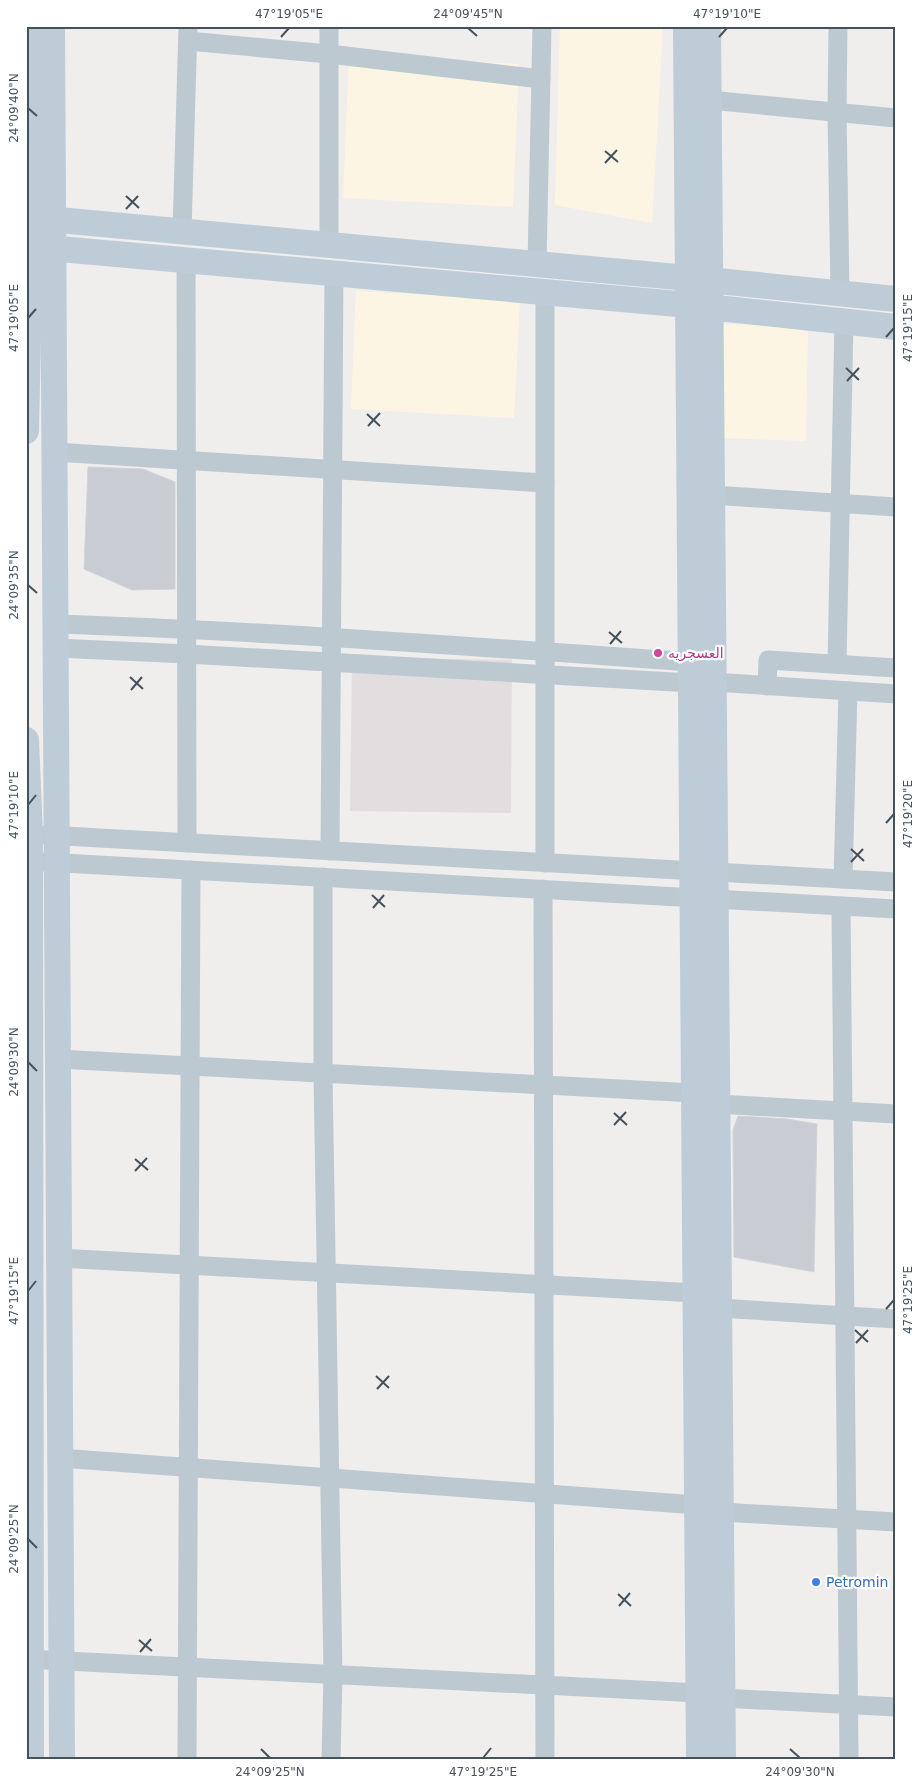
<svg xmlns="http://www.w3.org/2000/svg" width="922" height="1785" font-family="'DejaVu Sans','Noto Sans Arabic',sans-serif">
	<rect width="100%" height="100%" fill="#f0eded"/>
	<g fill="#fdf5e4">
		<path d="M560,26H663L652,223L555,205Z"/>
		<path d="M349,56L519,64L513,207L343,198Z"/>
		<path d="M356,291L520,300L514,418L351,409Z"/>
		<path d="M719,324L808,326L806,441L717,438Z"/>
	</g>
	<path fill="#e2dedf" d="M352,657L512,660L511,813L350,811Z"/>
	<g fill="#c9cdd3" stroke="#d1d4da">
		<path d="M88,467L143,469L175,482V589L132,590L84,569Z"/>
		<path d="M738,1116L787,1119L817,1124L814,1272L734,1257L733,1130Z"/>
	</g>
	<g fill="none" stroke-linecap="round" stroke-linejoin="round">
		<g stroke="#bdc9d1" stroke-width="19">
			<path d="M329,26V245"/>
			<path d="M838,26L837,112L840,293"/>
			<path d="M188,41L329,54L541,79"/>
			<path d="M709,100L896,118"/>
			<path d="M182,231L188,26"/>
			<path d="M186,261L187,843"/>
			<path d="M537,264L542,26"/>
			<path d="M545,293V863"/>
			<path d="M55,452L545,483"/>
			<path d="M712,495L896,507"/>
			<path d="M56,624C268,631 479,647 691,662"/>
			<path d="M56,648L187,654L691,683"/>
			<path d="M837,664L844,321"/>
			<path d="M713,682L896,694"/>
			<path d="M767,686L768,660L896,668"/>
			<path d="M46,835L896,882"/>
			<path d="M330,851L334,274"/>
			<path d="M45,862L896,909"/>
			<path d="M323,877V1074L333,1675L331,1759"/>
			<path d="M843,879L848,691"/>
			<path d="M543,889L545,1759"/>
			<path d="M841,906L849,1759"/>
			<path d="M58,1059L694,1093"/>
			<path d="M717,1104L896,1114"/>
			<path d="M59,1258L696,1293"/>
			<path d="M719,1308L896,1319"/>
			<path d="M60,1458L697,1505"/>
			<path d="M721,1512L896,1522"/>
			<path d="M26,1659L699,1693"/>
			<path d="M722,1698L896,1707"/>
			<path d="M187,1759L191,870"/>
		</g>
		<g stroke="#beccd8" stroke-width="26">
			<path d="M52,26L62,1759"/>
			<path d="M686,26L699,1759"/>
			<path d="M708,26L723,1759"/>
			<path d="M26,217L688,278L896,299"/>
			<path d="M26,246L689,305L896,327"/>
			<path d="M26,431L30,247V26"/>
			<path d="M26,740L30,834L31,1759"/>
		</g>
	</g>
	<path fill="none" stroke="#44525c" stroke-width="2" d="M468,28L477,36M281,37L289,28M719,37L727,28M28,108L37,116M605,151L618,162M605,163L617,150M126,196L139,208M126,209L138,196M28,318L36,309M886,337L894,328M846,368L859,380M847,381L859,368M367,414L380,426M368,426L380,413M28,585L37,593M609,632L622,643M610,644L621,631M130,677L143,689M131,690L142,677M28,805L36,795M886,823L894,814M851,849L864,861M851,862L863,849M372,895L385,907M373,908L384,895M28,1062L37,1071M614,1113L627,1125M614,1125L626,1112M135,1159L148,1170M135,1171L147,1158M28,1291L36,1281M886,1309L894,1300M855,1330L868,1342M856,1343L868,1330M376,1376L389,1388M377,1389L389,1376M28,1539L37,1548M618,1594L631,1606M619,1606L630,1593M139,1640L152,1651M140,1652L151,1639M261,1749L270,1758M790,1749L800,1758M483,1758L491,1748"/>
	<circle fill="#d1479c" stroke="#fff" stroke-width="2" cx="658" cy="653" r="5"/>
	<circle fill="#3f7fe0" stroke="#fff" stroke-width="2" cx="816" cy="1582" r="5"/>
	<g text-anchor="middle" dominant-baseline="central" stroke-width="4.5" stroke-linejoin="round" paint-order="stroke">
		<g font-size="14" fill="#b23c85" stroke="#fff" text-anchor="start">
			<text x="668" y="653">العسجريه</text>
		</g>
		<g font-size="14" fill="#366cbe" stroke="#fff" text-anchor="start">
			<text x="826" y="1582">Petromin</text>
		</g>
	</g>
	<rect width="922" height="1785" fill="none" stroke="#ffffff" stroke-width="55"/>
	<rect x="28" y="28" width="866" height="1730" fill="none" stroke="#44525c" stroke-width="2"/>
	<g font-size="12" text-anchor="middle" fill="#44525c">
		<text x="289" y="18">47°19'05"E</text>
		<text x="468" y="18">24°09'45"N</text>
		<text x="727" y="18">47°19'10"E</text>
		<text transform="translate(14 108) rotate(-90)" y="4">24°09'40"N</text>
		<text transform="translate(14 318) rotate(-90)" y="4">47°19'05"E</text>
		<text transform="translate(908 328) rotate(-90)" y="4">47°19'15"E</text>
		<text transform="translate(14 585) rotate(-90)" y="4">24°09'35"N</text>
		<text transform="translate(14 805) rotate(-90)" y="4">47°19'10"E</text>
		<text transform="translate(908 814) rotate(-90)" y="4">47°19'20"E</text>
		<text transform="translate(14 1062) rotate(-90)" y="4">24°09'30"N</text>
		<text transform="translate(14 1291) rotate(-90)" y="4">47°19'15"E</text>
		<text transform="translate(908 1300) rotate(-90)" y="4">47°19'25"E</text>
		<text transform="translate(14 1539) rotate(-90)" y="4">24°09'25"N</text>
		<text x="270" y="1776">24°09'25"N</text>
		<text x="483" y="1776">47°19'25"E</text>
		<text x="800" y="1776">24°09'30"N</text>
	</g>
</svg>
